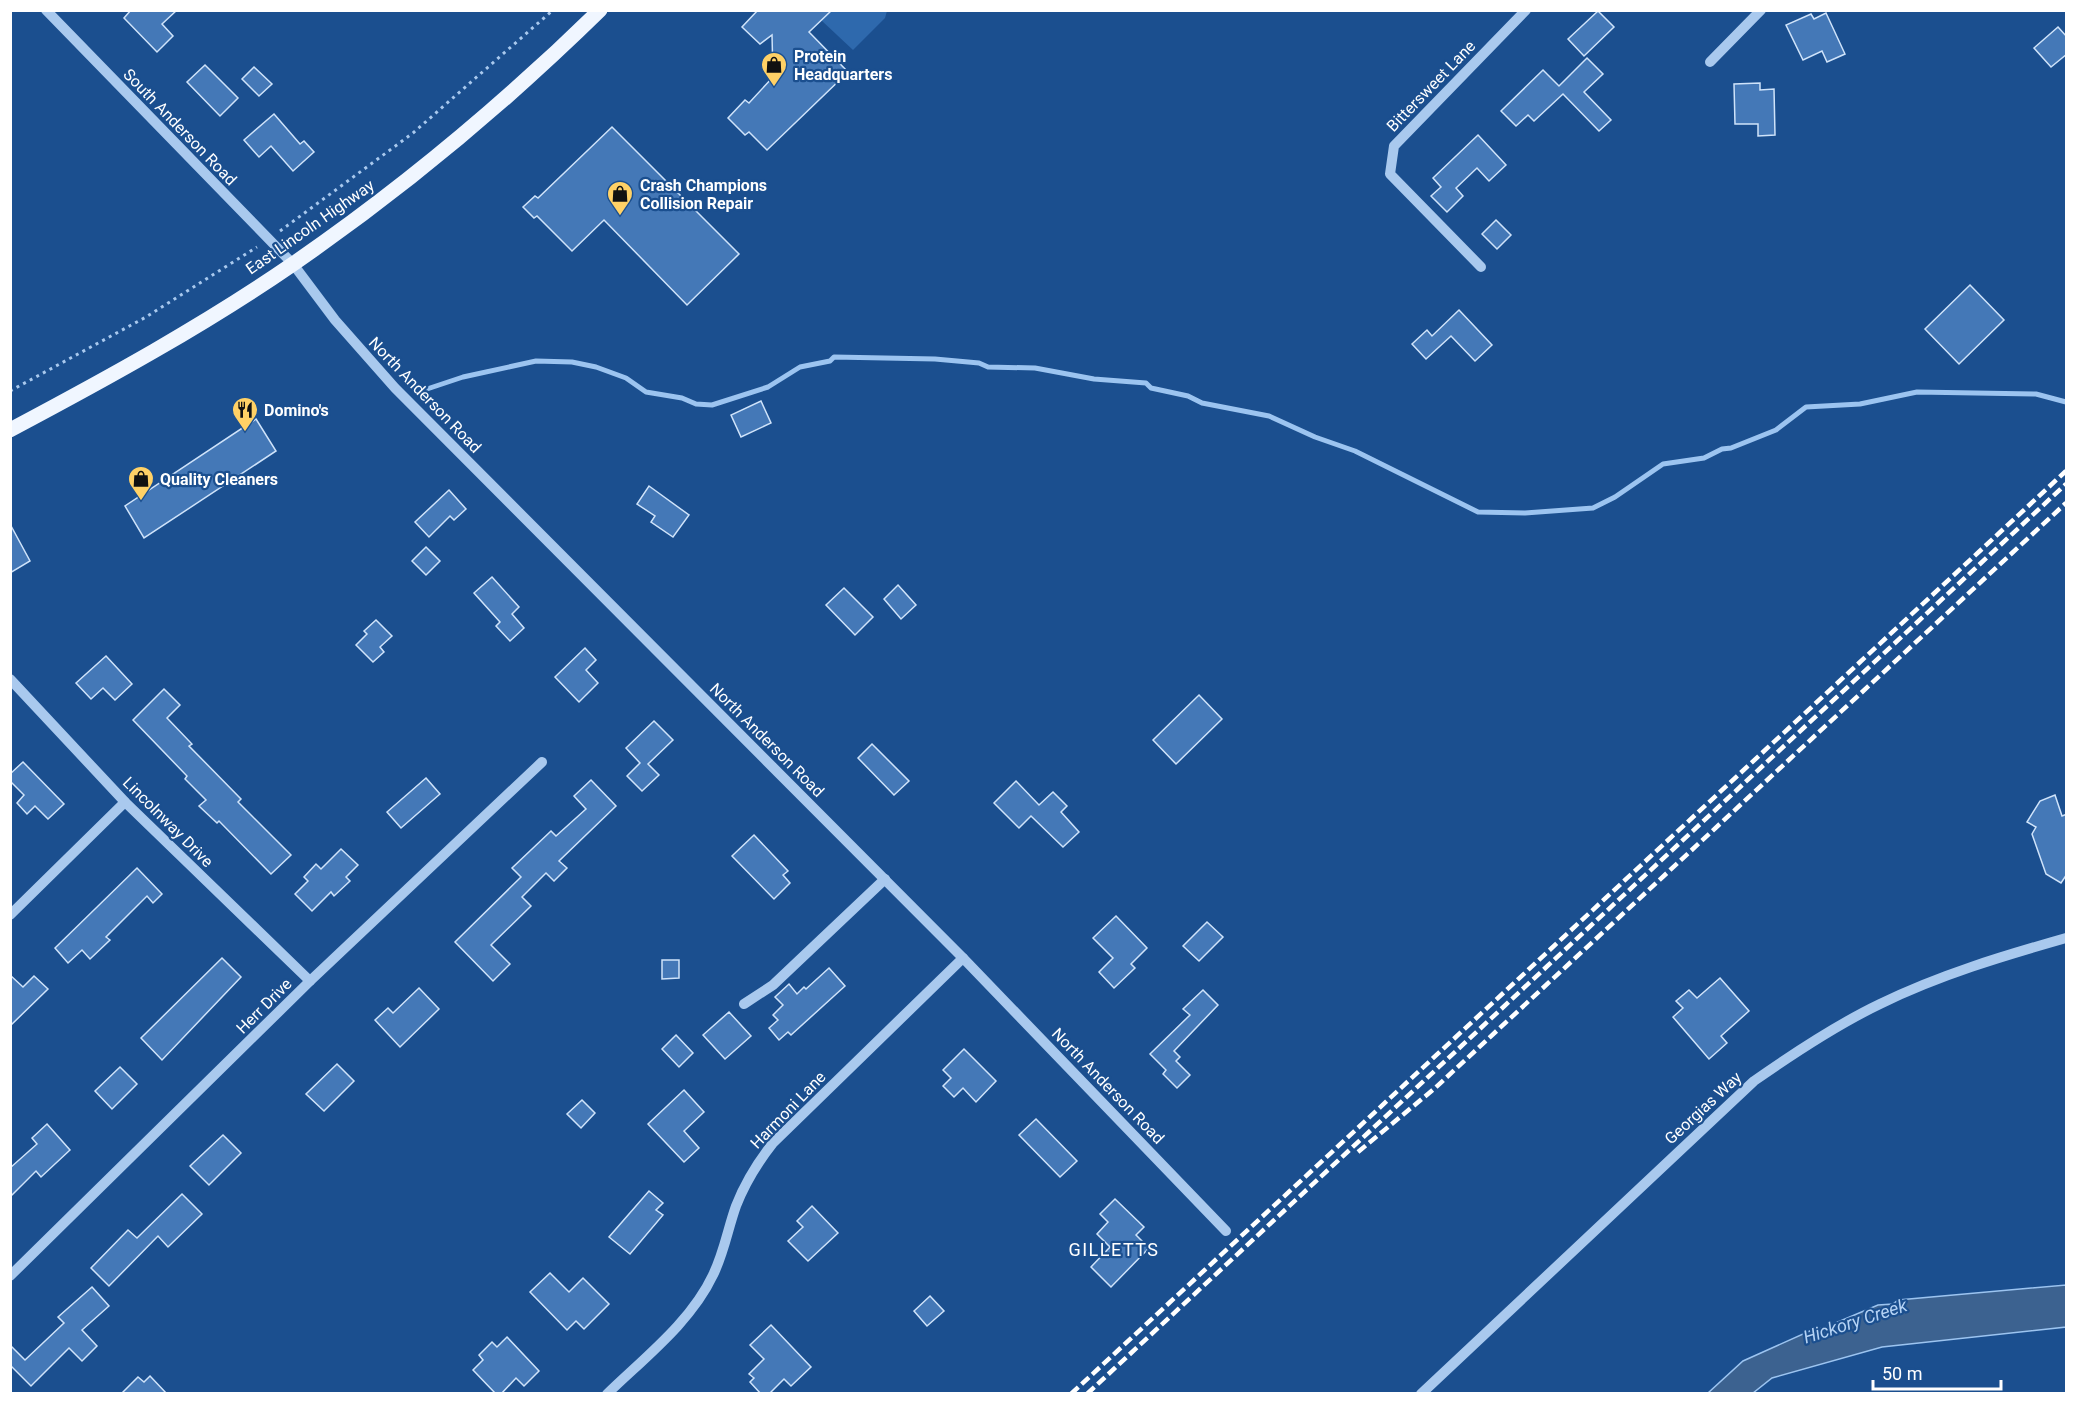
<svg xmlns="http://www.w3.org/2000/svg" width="2077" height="1404" font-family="Roboto,sans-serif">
	<rect width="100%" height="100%" fill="#1b4f8f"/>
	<path fill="#2e69ad" d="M831,11H887L885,18L853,50L821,20Z"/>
	<path fill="#3c6290" stroke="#9cc4f0" stroke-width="1.5" d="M2066,1285V1327L1882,1347L1772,1378L1753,1393H1708L1743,1361L1812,1330L1826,1327L1878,1305L1893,1304L1898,1300Z"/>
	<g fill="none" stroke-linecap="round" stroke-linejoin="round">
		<path stroke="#9cc4f0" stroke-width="5" d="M424,390L463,377L536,361L572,362L596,367L626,378L646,392L682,398L696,404L712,405L768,387L800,367L830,361L834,357L935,359L979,363L988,367L1035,368L1094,379L1146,383L1151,388L1188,396L1202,403L1269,416L1315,437L1355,451L1478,512L1525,513L1593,508L1615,497L1663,464L1704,458L1722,449L1731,448L1776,430L1806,407L1860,404L1917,392L2036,394L2066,402"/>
	</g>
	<g fill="#4478b7" stroke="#cfe3fa" stroke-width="1.5">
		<path d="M131,10H177L162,24L173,36L157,52L124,18Z"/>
		<path d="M758,10H832L809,32L848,72L767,150L749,132L745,135L728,118L745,100L749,103L773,77L772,35L760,44L742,27Z"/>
		<path d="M1598,11L1614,27L1584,56L1568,39Z"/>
		<path d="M1826,13L1845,54L1827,62L1822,51L1803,60L1786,25L1811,14L1814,19Z"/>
		<path d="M2058,27L2067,37V54L2051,67L2034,48Z"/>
		<path d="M1587,58L1603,74L1584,92L1611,120L1599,131L1563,94L1534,121L1528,115L1516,126L1501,111L1543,70L1559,86Z"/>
		<path d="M205,65L238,98L220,116L187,82Z"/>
		<path d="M254,67L272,84L259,96L242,79Z"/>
		<path d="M1760,83V90L1774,89L1775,135L1758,136V124H1735L1734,84Z"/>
		<path d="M274,114L300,144L304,141L314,152L293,171L271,146L259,157L244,140Z"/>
		<path d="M612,127L739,254L687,305L604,220L572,251L537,216L534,218L523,207L535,196L538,198Z"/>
		<path d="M1478,135L1506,165L1489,181L1477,168L1456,188L1463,196L1447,212L1431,196L1441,187L1433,178Z"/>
		<path d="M1496,220L1511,235L1497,249L1482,234Z"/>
		<path d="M1970,285L2004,320L1959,364L1925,329Z"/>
		<path d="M1459,310L1492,345L1475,361L1451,336L1426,359L1412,344L1427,330L1432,336Z"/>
		<path d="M761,401L771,423L741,437L731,415Z"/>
		<path d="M256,419L276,451L144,538L125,506Z"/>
		<path d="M649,486L689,515L673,537L651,522L655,516L637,504Z"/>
		<path d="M449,490L466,509L454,520L450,516L429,537L415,522Z"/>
		<path d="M10,524L30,561L10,573Z"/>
		<path d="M426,547L440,561L426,575L412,561Z"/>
		<path d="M492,577L519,607L512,614L524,628L510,641L496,626L500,622L474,593Z"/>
		<path d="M898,585L916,605L901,619L884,599Z"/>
		<path d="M844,588L873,617L855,635L826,605Z"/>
		<path d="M376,620L392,636L380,647L384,652L373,662L356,645L367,634L364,631Z"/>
		<path d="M585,648L596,660L586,670L598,683L579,702L555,677Z"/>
		<path d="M106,656L132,684L115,700L103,688L91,699L76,683Z"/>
		<path d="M164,689L180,705L167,718L192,744L189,746L241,799L238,802L291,855L271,874L219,821L217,823L199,806L206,800L185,779L187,776L133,720Z"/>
		<path d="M1199,695L1222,719L1176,764L1153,740Z"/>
		<path d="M654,721L673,740L648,764L659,775L642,791L627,776L640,763L626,748Z"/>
		<path d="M872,744L909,781L894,795L858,758Z"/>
		<path d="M23,762L64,804L48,819L35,806L27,814L17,803L24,795L10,781V774Z"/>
		<path d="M426,778L440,794L401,828L387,812Z"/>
		<path d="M591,780L616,806L559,861L567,868L554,881L546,873L522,897L531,906L491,945L510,964L493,981L455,942L521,877L512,868L551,831L556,836L586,809L574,796Z"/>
		<path d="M1016,781L1039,805L1053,792L1067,806L1061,812L1079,832L1063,847L1031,816L1019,828L994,803Z"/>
		<path d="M2055,795L2062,816L2067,814V874L2061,883L2046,874L2032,834L2036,827L2027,822L2040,801Z"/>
		<path d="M754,835L788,871L783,875L790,883L774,899L732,856Z"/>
		<path d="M341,849L358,865L346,877L350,881L334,896L331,892L312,911L295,894L308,881L304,877L316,864L321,869Z"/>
		<path d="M137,868L162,894L153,903L147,896L106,937L110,940L90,959L82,950L68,963L55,948Z"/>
		<path d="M1116,916L1147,948L1131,964L1135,968L1114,988L1099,972L1113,958L1093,938Z"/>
		<path d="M1207,922L1223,937L1199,961L1183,946Z"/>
		<path d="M222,958L241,977L162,1060L141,1038Z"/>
		<path d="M662,960H679V978L662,979Z"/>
		<path d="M829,968L845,986L791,1035L788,1032L779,1040L769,1028L778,1020L773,1015L783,1005L775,997L789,984L797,994L804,987L806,989Z"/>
		<path d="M10,975L23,987L34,976L48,989L10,1026Z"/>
		<path d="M1720,978L1749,1011L1721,1036L1727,1043L1709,1059L1673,1017L1683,1008L1676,1001L1689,990L1697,998Z"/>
		<path d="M419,988L439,1009L400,1047L375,1020L388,1008L393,1013Z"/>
		<path d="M1203,990L1218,1005L1174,1051L1180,1057L1176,1061L1190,1075L1177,1088L1163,1074L1166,1070L1150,1054L1190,1015L1183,1009Z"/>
		<path d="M729,1012L751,1036L725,1059L703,1035Z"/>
		<path d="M676,1035L693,1053L679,1067L662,1049Z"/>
		<path d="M964,1049L996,1081L976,1102L963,1088L954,1097L943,1086L951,1078L943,1070Z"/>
		<path d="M337,1064L354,1081L324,1111L306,1094Z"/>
		<path d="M120,1067L137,1084L112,1109L95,1091Z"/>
		<path d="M684,1090L704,1112L684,1131L699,1148L684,1162L648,1124Z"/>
		<path d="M582,1100L595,1113L581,1128L567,1114Z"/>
		<path d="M1036,1119L1077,1161L1060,1177L1019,1135Z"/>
		<path d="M47,1124L70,1150L41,1177L36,1171L10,1197V1168L37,1144L32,1138Z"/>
		<path d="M223,1135L241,1153L209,1185L190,1166Z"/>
		<path d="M649,1191L663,1203L656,1210L663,1215L630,1254L609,1237Z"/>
		<path d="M182,1194L202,1214L168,1247L158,1236L109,1286L91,1268L128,1230L137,1238Z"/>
		<path d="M1115,1199L1144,1227L1136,1235L1149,1248L1111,1287L1091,1267L1110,1247L1097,1234L1108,1222L1100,1214Z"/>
		<path d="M812,1206L838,1233L808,1261L788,1241L803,1227L797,1221Z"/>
		<path d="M550,1273L569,1292L583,1278L609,1304L584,1329L576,1321L567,1330L530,1292Z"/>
		<path d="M92,1287L109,1306L82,1330L97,1346L82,1361L69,1348L31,1386L10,1365V1345L25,1360L64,1323L58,1317Z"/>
		<path d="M930,1296L944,1311L927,1326L914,1311Z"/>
		<path d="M771,1325L811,1367L791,1386L784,1379L769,1394H761L750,1382L754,1378L749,1374L764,1359L750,1345Z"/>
		<path d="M507,1337L539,1371L524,1386L516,1378L501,1394H496L473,1370L483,1360L479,1355L492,1342L497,1347Z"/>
		<path d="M150,1376L167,1394H121L138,1377L144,1382Z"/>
	</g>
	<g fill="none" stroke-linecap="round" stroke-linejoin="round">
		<g stroke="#a9c9ee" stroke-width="3" stroke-dasharray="3 4.5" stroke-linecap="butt">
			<path d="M280,231L413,133L553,10"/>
			<path d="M10,391L146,317L257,247"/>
		</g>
		<g stroke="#a9c9ee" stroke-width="10">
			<path d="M46,10L293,264L335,320L395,388L963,958L1226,1231"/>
			<path d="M1710,62L1761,10"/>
			<path d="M1481,267L1390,174L1394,146L1526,10"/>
			<path d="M10,679L125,802L310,981"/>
			<path d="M10,915L125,802"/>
			<path d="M744,1004L773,985L885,879"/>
			<path d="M10,1276L310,981L542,762"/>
			<path d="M607,1394C644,1358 691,1322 713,1275C724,1253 728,1228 736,1206C745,1183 758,1162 773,1143L963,958"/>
			<path d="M1421,1394L1754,1081C1794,1053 1836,1025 1880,1004C1939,975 2003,956 2066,938"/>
		</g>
		<path stroke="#f0f6ff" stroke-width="15" d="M10,430C106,379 203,326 293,264C402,189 505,103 600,10"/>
		<g stroke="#fff" stroke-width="4.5" stroke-dasharray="10 4.5" stroke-linecap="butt">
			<path d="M1358,1152L1434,1089L2066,503"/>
			<path d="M1071,1394L2066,471"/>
			<path d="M1087,1394L2066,484"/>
		</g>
	</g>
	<defs>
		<symbol id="shop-pin" viewBox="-11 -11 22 30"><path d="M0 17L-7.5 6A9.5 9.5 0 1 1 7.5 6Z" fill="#ffd166" stroke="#1b4f8f"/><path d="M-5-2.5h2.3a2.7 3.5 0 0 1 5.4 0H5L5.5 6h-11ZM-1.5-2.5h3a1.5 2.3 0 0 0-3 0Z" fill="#111"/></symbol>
		<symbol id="restaurant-pin" viewBox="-11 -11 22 30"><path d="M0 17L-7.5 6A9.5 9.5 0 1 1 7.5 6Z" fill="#ffd166" stroke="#1b4f8f"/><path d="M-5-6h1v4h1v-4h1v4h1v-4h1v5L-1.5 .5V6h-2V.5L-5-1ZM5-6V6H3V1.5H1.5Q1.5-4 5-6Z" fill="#111"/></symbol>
	</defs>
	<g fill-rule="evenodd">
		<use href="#shop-pin" x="759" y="50" width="30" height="40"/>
		<use href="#shop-pin" x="605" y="179" width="30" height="40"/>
		<use href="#restaurant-pin" x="230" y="395" width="30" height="40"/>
		<use href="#shop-pin" x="126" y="464" width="30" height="40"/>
	</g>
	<g text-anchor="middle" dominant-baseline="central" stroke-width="4.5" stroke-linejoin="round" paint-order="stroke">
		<g font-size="16" font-weight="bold" fill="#fff" stroke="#1b4f8f" text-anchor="start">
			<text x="794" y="56">Protein<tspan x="794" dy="18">Headquarters</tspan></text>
			<text x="640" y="185">Crash Champions<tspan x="640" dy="18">Collision Repair</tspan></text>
			<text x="264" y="410">Domino's</text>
			<text x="160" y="479">Quality Cleaners</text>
		</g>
		<g font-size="16" fill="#fff" stroke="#1b4f8f">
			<text transform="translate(1431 86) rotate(-46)">Bittersweet Lane</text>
			<text transform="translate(180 127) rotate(46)">South Anderson Road</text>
			<text transform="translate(310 227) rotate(-35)">East Lincoln Highway</text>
			<text transform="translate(425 395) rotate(46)">North Anderson Road</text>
			<text transform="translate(767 740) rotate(45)">North Anderson Road</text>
			<text transform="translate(168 822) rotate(45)">Lincolnway Drive</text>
			<text transform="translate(264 1006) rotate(-45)">Herr Drive</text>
			<text transform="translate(1108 1086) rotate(46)">North Anderson Road</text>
			<text transform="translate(1703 1108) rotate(-43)">Georgias Way</text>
			<text transform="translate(788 1110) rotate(-46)">Harmoni Lane</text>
		</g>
		<g font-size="18" letter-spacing="1.5" fill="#fff" stroke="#1b4f8f">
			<text x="1114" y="1249">GILLETTS</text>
		</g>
		<g font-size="18" font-style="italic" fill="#b5d3f5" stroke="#1b4f8f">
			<text transform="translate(1855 1321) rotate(-18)">Hickory Creek</text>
		</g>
	</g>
	<rect width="2077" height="1404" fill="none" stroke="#ffffff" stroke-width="24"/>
	<path d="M1873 1380v9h128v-9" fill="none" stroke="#ffffff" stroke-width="3"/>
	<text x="1882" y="1380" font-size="18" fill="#ffffff" stroke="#1b4f8f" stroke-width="4.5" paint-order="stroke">50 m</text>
</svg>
